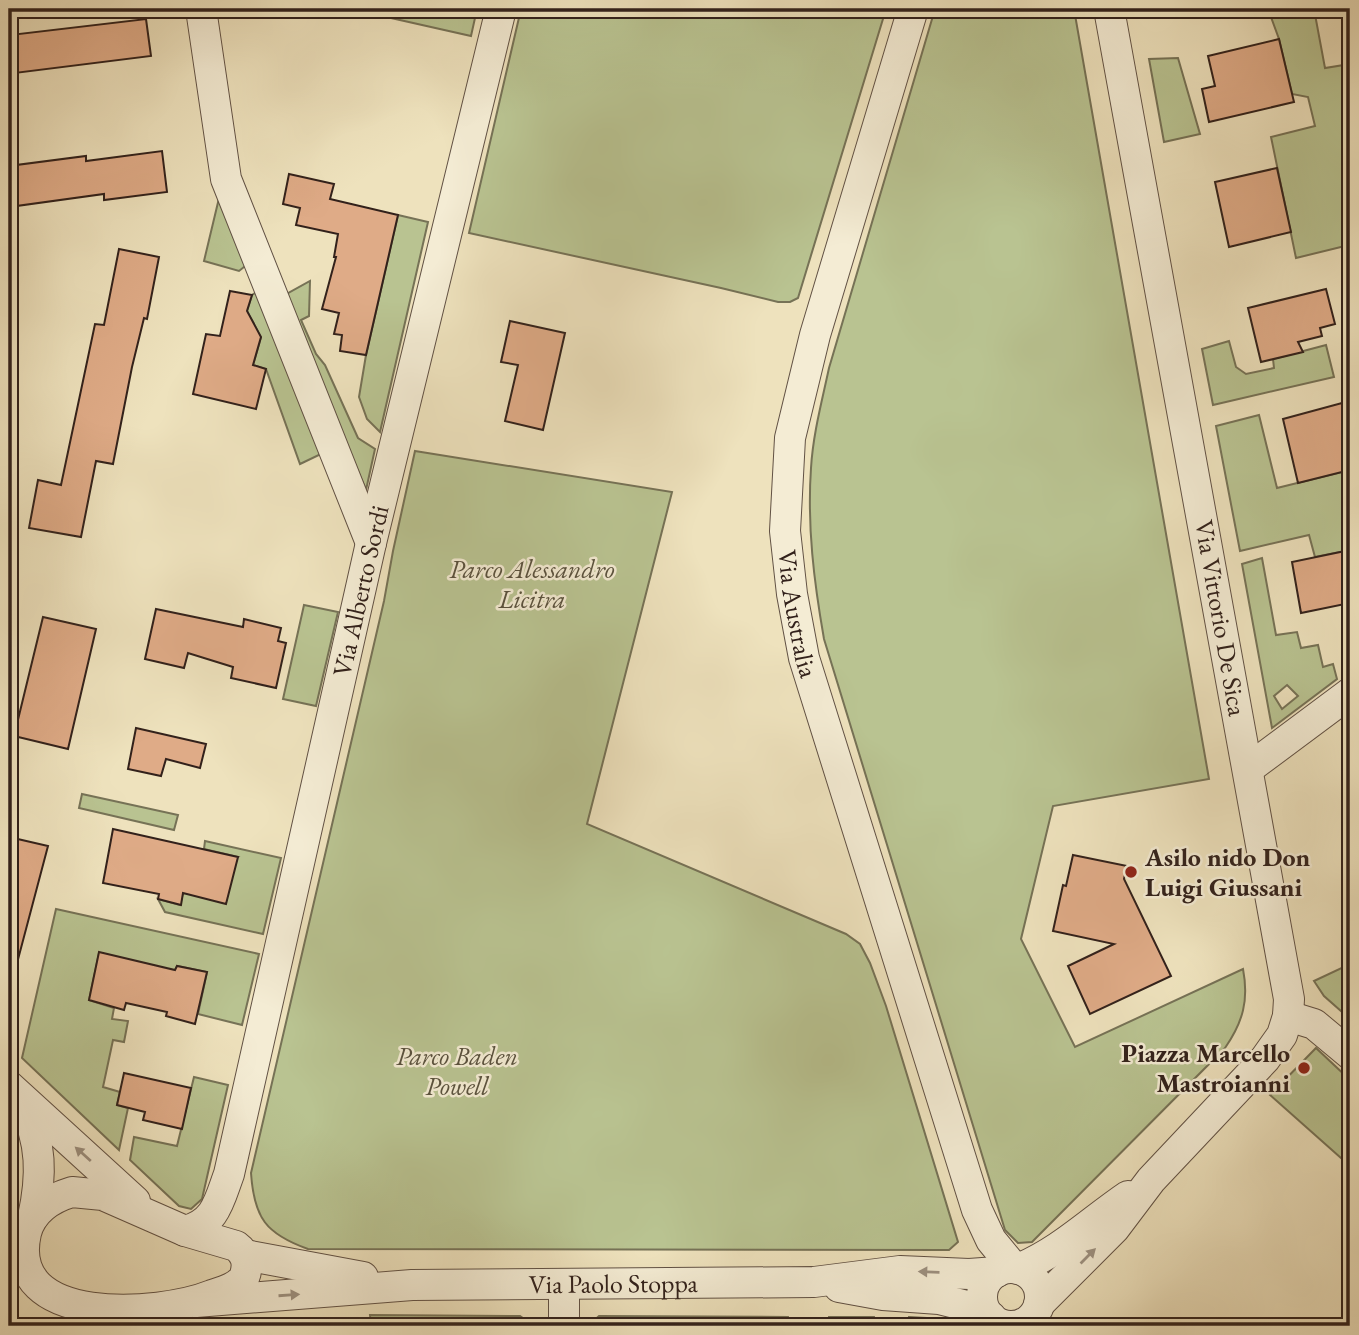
<svg xmlns="http://www.w3.org/2000/svg" width="1359" height="1335" font-family="'EB Garamond',serif">
	<rect width="100%" height="100%" fill="#eee2bd"/>
	<filter id="stains"><feTurbulence type="fractalNoise" baseFrequency=".00286" numOctaves="4"/><feColorMatrix values="0 0 0 0 .2 0 0 0 0 .09 0 0 0 0 .02 0 0 0 .5 -.17"/></filter>
	<radialGradient id="worn" r=".72"><stop offset=".6" stop-color="#630" stop-opacity="0"/><stop offset="1" stop-color="#630" stop-opacity=".3"/></radialGradient>
	<g fill="#b9c391" stroke="#767256" stroke-width="2" fill-rule="evenodd">
		<path d="M351,9H477L471,36Z"/>
		<path d="M521,9H886L798,298L790,302H778L721,288L469,233Z"/>
		<path d="M935,9H1074L1209,779L1053,806L1021,939L1075,1047L1243,969C1249,1000 1243,1022 1225,1048L1032,1242L1018,1243L1005,1230L824,639C814,582 807,526 811,468C813,434 822,401 829,368Z"/>
		<path d="M1268,9H1314L1325,68L1350,64V270L1345,246L1296,258L1271,137L1315,126L1308,97L1292,94L1279,39Z"/>
		<path d="M1178,58L1200,134L1164,142L1149,59Z"/>
		<path d="M220,194L249,263L239,271L204,261Z"/>
		<path d="M398,215L428,222L380,432L367,419L359,397L366,355Z"/>
		<path d="M310,281L309,316L301,320L316,354L325,365L358,438L375,449L366,490L283,296Z"/>
		<path d="M261,289L321,454L300,464L266,369L253,365L261,337L247,311L252,295Z"/>
		<path d="M1229,341L1236,367L1246,374L1274,368L1273,359L1326,345L1334,377L1213,405L1202,349Z"/>
		<path d="M1259,415L1277,488L1350,470V550L1315,557L1309,535L1240,551L1216,426Z"/>
		<path d="M415,451L672,492L587,824L846,934L860,944L870,963L886,1006L958,1242L949,1250L308,1249C266,1234 254,1218 251,1173L384,601L393,551Z"/>
		<path d="M1262,558L1276,635L1297,632L1301,648L1318,645L1323,667L1333,664L1337,679L1272,728L1242,564ZM1287,685L1298,696L1282,709L1274,696Z"/>
		<path d="M304,605L338,612L316,706L283,699Z"/>
		<path d="M82,794L178,815L174,830L79,808Z"/>
		<path d="M205,841L281,858L263,934L165,912L158,899L180,905L183,893L238,857L204,849Z"/>
		<path d="M56,909L259,954L242,1025L198,1014L207,972L177,966L174,975L99,953L89,1000L114,1008L112,1019L128,1021L124,1042L113,1040L103,1087L120,1092L117,1105L128,1108L119,1150L22,1058Z"/>
		<path d="M1350,964V1019L1324,996L1314,981Z"/>
		<path d="M1316,1048L1350,1080V1166L1270,1095Z"/>
		<path d="M194,1077L228,1085L202,1199L191,1209L179,1206L130,1160L134,1137L177,1146Z"/>
		<path d="M370,1315L520,1316L534,1326H371Z"/>
		<path d="M599,1316L788,1317L790,1326H588Z"/>
		<path d="M829,1317H874L876,1326H828Z"/>
		<path d="M909,1317L945,1319L962,1326H908Z"/>
	</g>
	<g fill="#dfab87" stroke="#32211b" stroke-width="2">
		<path d="M146,19L151,56L15,73L10,35Z"/>
		<path d="M1279,39L1294,102L1209,122L1202,89L1215,86L1208,56Z"/>
		<path d="M162,151L167,192L104,200V194L9,207V166L86,156V161Z"/>
		<path d="M1277,168L1291,232L1229,247L1215,182Z"/>
		<path d="M289,174L334,184L330,199L398,215L366,355L340,351L342,335L334,334L339,313L322,309L336,257H334L338,234L296,225L300,208L283,204Z"/>
		<path d="M119,249L159,257L147,319L144,318L132,367L113,464L96,461L81,537L29,528L38,480L61,485L95,324L104,325Z"/>
		<path d="M1326,289L1335,324L1320,328L1322,336L1298,342L1303,352L1261,362L1248,308Z"/>
		<path d="M230,291L252,295L247,311L261,337L253,365L266,369L256,409L193,394L206,334L220,336Z"/>
		<path d="M510,321L565,333L543,430L505,421L518,365L501,362Z"/>
		<path d="M1342,403L1350,442V470L1298,483L1283,419Z"/>
		<path d="M1350,550V603L1301,613L1292,562Z"/>
		<path d="M156,609L243,627L244,619L281,628L278,641L286,643L276,688L231,678L233,667L188,653L184,668L145,659Z"/>
		<path d="M43,617L96,629L68,749L14,736Z"/>
		<path d="M136,728L206,744L200,768L166,759L161,776L128,769Z"/>
		<path d="M113,829L238,857L226,904L183,893L181,905L158,899L159,894L103,883Z"/>
		<path d="M9,837L48,846L16,967L9,966Z"/>
		<path d="M1073,855L1127,866L1124,879L1171,976L1090,1014L1068,966L1114,944L1053,931L1063,885L1066,886Z"/>
		<path d="M99,952L175,970L177,966L207,972L195,1024L166,1016L167,1012L126,1003L124,1010L89,1000Z"/>
		<path d="M124,1073L191,1088L182,1129L143,1120L145,1112L117,1105Z"/>
	</g>
	<g fill="none" stroke-linecap="round" stroke-linejoin="round">
		<defs>
			<g id="street">
				<path d="M201,9L226,179L371,543"/>
				<path id="s1" d="M913,9L815,335L790,438L785,531L792,594L804,658L977,1210L991,1240L1014,1268"/>
				<path d="M1248,769L1350,693"/>
				<path d="M1288,1016L1314,1024L1350,1054"/>
				<path d="M9,1086L135,1201"/>
				<path d="M23,1104C42,1142 42,1176 33,1217"/>
				<path d="M72,1192L103,1195L185,1231L236,1246C247,1254 249,1265 244,1278C236,1288 224,1291 212,1295C160,1316 4,1328 26,1233C32,1210 52,1198 72,1192Z"/>
				<path id="s2" d="M185,1231C216,1223 219,1201 229,1174L371,543L501,9"/>
				<path d="M245,1255L363,1277"/>
				<circle cx="1011" cy="1297" r="29"/>
				<path d="M1018,1269C1060,1252 1091,1221 1128,1196"/>
				<path d="M839,1287L883,1295L939,1299L967,1306L991,1317"/>
				<path id="s3" d="M196,1302L412,1285L814,1282L900,1271L969,1274L997,1272"/>
				<path d="M1039,1304L1114,1229L1151,1180L1265,1059L1282,1035L1288,1016L1289,999L1109,9"/>
				<path d="M564,1326V1284"/>
			</g>
		</defs>
		<use href="#street" stroke="#615144" stroke-width="32"/>
		<use href="#street" stroke="#f4ecd4" stroke-width="30"/>
	</g>
	<defs><path id="oneway-solid" d="M-6-.8H1V-3.2L6.5 0L1 3.2V.8H-6Z" transform="scale(1.75)"/></defs>
	<g fill="#9d9181">
		<use href="#oneway-solid" transform="translate(83 1154) rotate(-138)"/>
		<use href="#oneway-solid" transform="translate(1088 1256) rotate(-45)"/>
		<use href="#oneway-solid" transform="translate(929 1272) rotate(-178)"/>
		<use href="#oneway-solid" transform="translate(289 1295) rotate(-4)"/>
	</g>
	<g fill="#8f2418" stroke="#f4ecd4" stroke-width="2.5">
		<circle cx="1131" cy="872" r="7"/>
		<circle cx="1304" cy="1068" r="7"/>
	</g>
	<g text-anchor="middle" dominant-baseline="central" stroke-width="5" stroke-linejoin="round" paint-order="stroke">
		<g font-size="26" font-style="italic" fill="#5a523e" stroke="#f4ecd4">
			<text x="532" y="569">Parco Alessandro<tspan x="532" dy="30">Licitra</tspan></text>
			<text x="457" y="1056">Parco Baden<tspan x="457" dy="30">Powell</tspan></text>
		</g>
		<g font-size="26" fill="#32211b" stroke="#f4ecd4">
			<text stroke="none"><textPath href="#s2" startOffset="674">Via Alberto Sordi</textPath></text>
			<text stroke="none"><textPath href="#s1" startOffset="623">Via Australia</textPath></text>
			<text transform="translate(1221 618) rotate(80)">Via Vittorio De Sica</text>
			<text stroke="none"><textPath href="#s3" startOffset="418">Via Paolo Stoppa</textPath></text>
		</g>
		<g font-size="26" font-weight="bold" fill="#32211b" stroke="#f4ecd4" text-anchor="start">
			<text x="1145" y="857">Asilo nido Don<tspan x="1145" dy="30">Luigi Giussani</tspan></text>
			<text x="1290" y="1053" text-anchor="end">Piazza Marcello<tspan x="1290" dy="30">Mastroianni</tspan></text>
		</g>
	</g>
	<rect width="1359" height="1335" fill="none" stroke="#eee2bd" stroke-width="35"/>
	<rect x="10" y="10" width="1338" height="1314" fill="none" stroke="#32211b" stroke-width="3.5"/>
	<rect x="18" y="18" width="1324" height="1300" fill="none" stroke="#32211b" stroke-width="2"/>
	<rect width="100%" height="100%" filter="url(#stains)"/>
	<rect width="100%" height="100%" fill="url(#worn)"/>
</svg>
